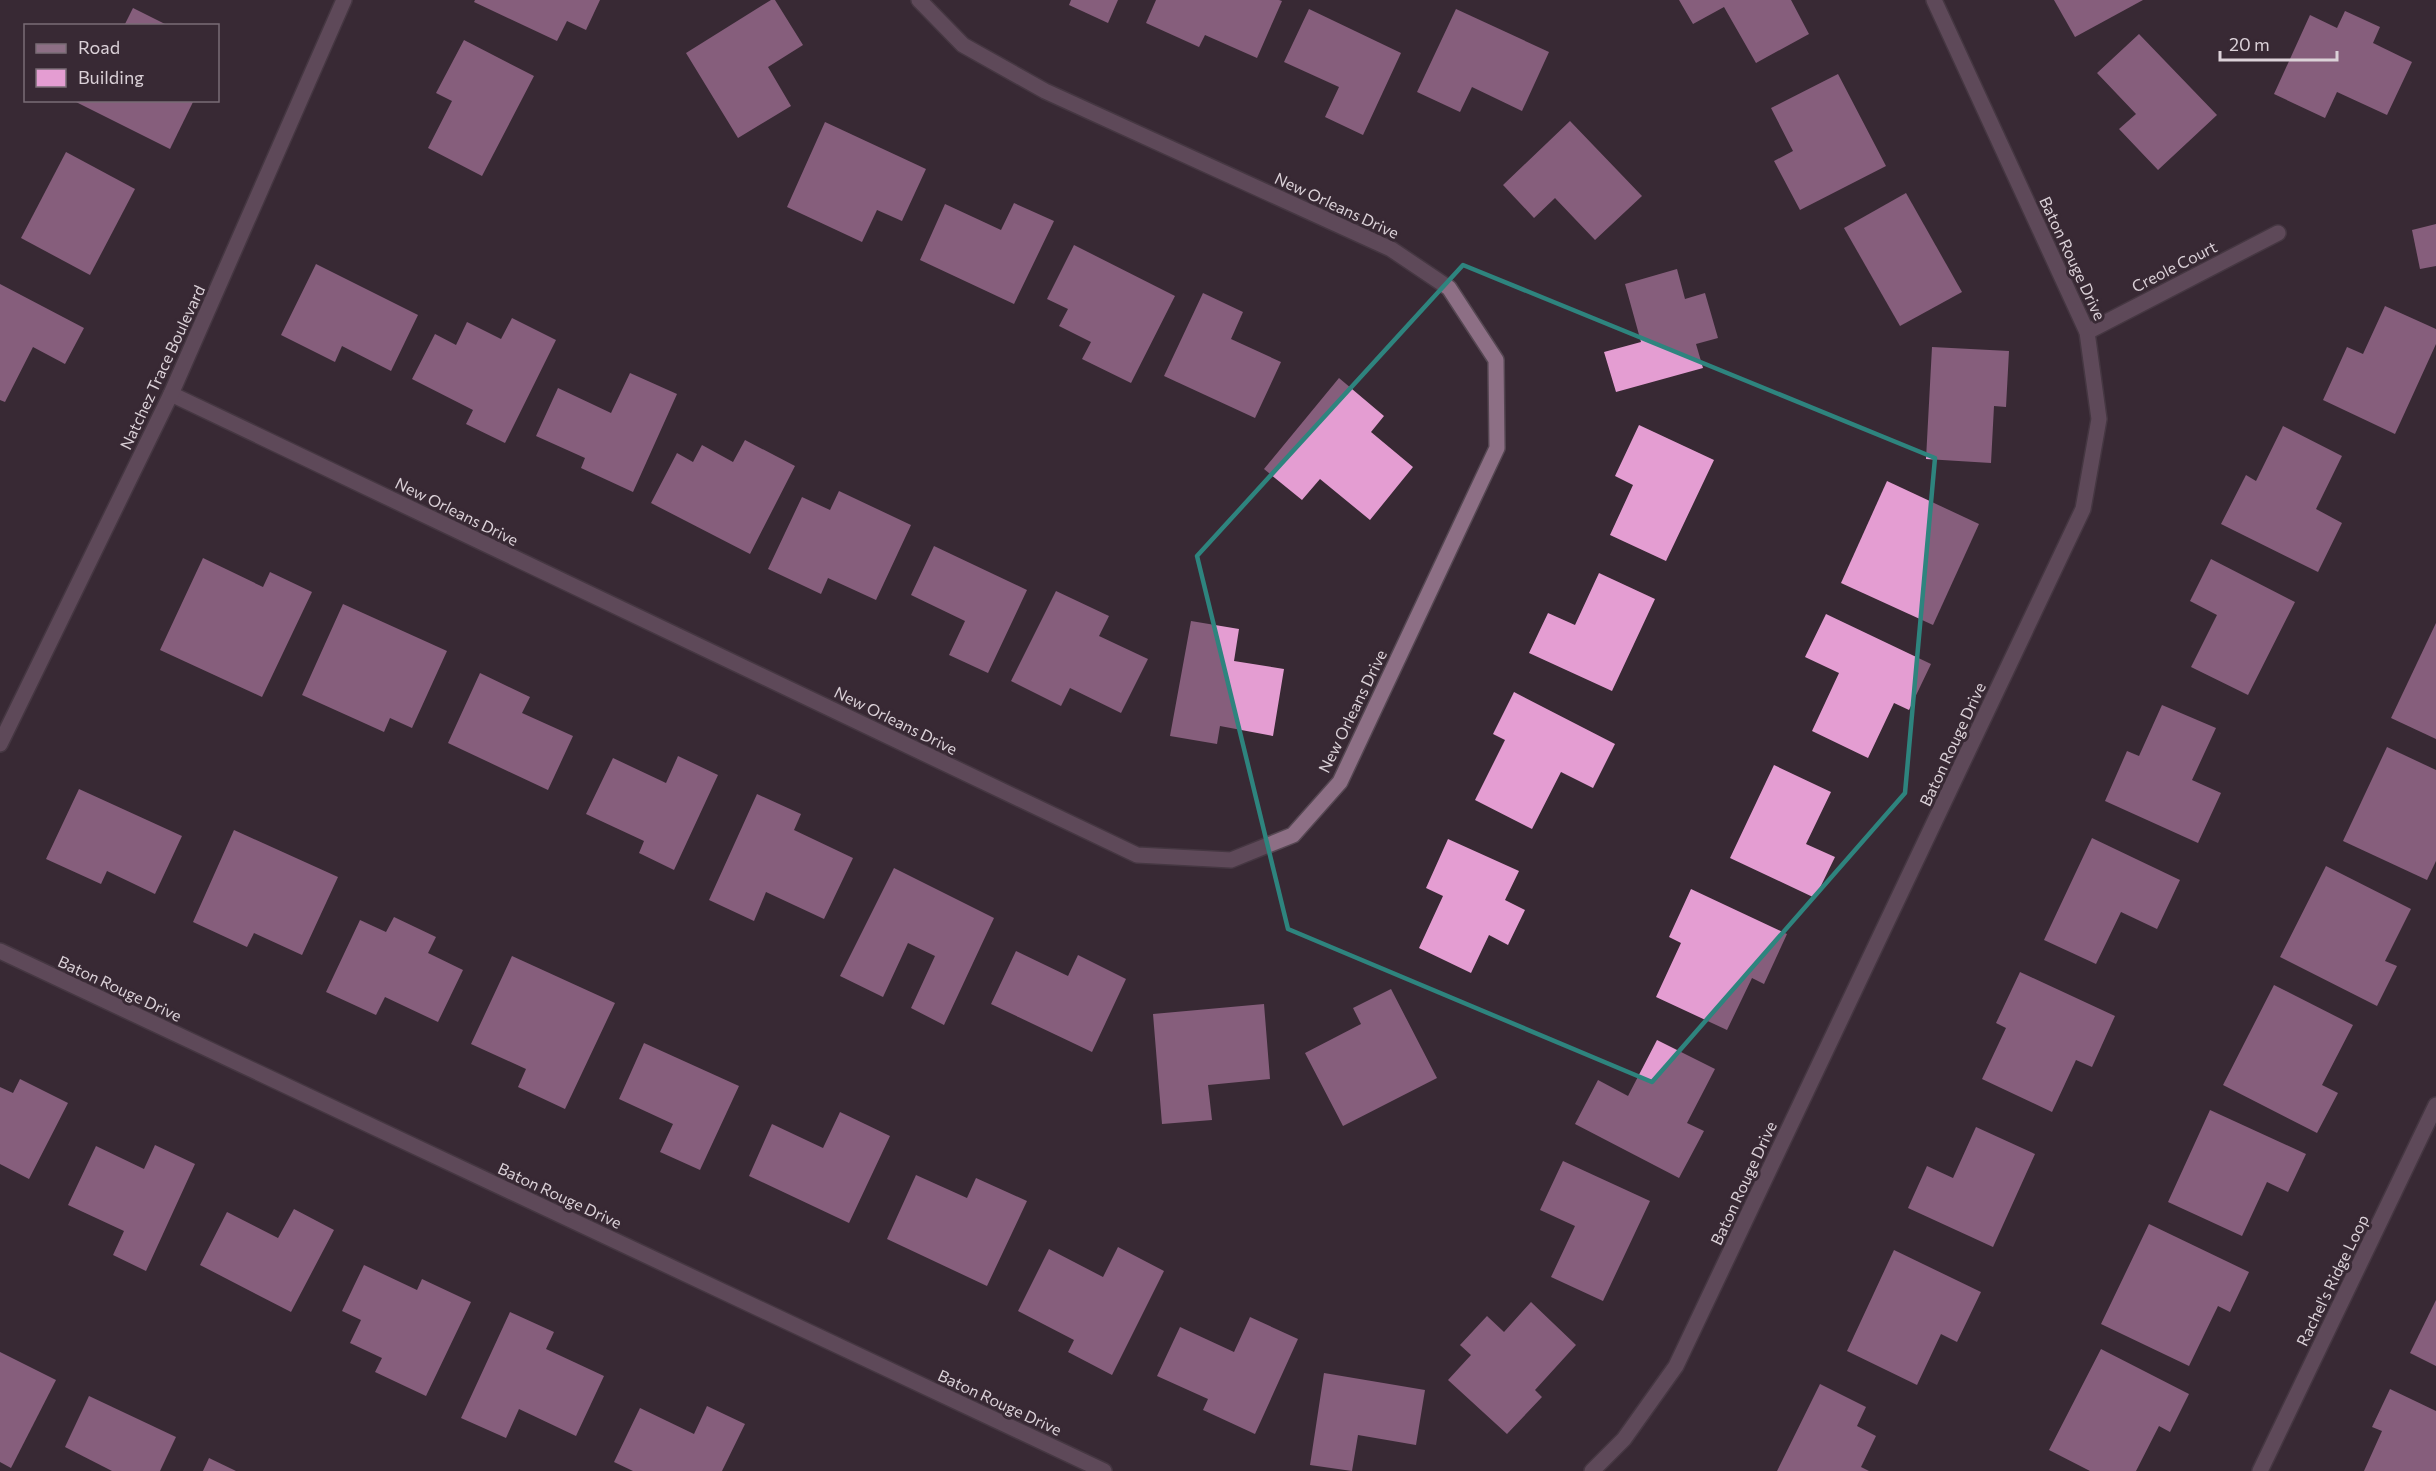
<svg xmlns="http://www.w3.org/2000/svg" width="2436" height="1471" font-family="Commissioner,sans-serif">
	<rect width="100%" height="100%" fill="#382934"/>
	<g fill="#e49dd2">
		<path d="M475,0H600L586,30L567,21L557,41L474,2Z"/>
		<path d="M771,0H775L803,45L768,67L791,106L738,138L686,53Z"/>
		<path d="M1071,0H1118L1108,23L1069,5Z"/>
		<path d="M1156,0H1279L1282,1L1257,58L1205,35L1199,47L1146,23Z"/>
		<path d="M1679,0H1791L1809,34L1756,63L1724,7L1693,24Z"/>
		<path d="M2054,0H2143L2075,37Z"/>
		<path d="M133,8L169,26H124Z"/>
		<path d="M1309,9L1401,53L1363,135L1325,117L1339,87L1284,62Z"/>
		<path d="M1456,9L1549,52L1522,111L1472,87L1460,112L1417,92Z"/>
		<path d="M2345,11L2380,27L2373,43L2412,62L2387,115L2337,92L2325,118L2274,94L2310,15L2337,28Z"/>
		<path d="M2139,34L2217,115L2158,170L2119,129L2136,114L2097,73Z"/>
		<path d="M464,40L534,76L482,176L428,148L452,101L436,93Z"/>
		<path d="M1838,74L1886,166L1800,210L1774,161L1793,151L1771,108Z"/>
		<path d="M72,100H189L193,102L170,149Z"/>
		<path d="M1570,121L1642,196L1595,240L1555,198L1534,218L1503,185Z"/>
		<path d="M825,122L926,169L902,221L877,210L862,242L787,207Z"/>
		<path d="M66,152L135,189L90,275L21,238Z"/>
		<path d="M1906,193L1962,292L1900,326L1844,228Z"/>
		<path d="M1014,203L1054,221L1014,304L920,260L945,204L1001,230Z"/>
		<path d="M2436,224V266L2420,269L2412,230Z"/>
		<path d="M1074,245L1175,296L1131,383L1082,359L1091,342L1059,326L1068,309L1047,299Z"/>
		<path d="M316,264L418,315L391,371L342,346L335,362L281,335Z"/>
		<path d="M1677,269L1685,299L1705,293L1718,338L1696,344L1703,368L1616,392L1604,352L1641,342L1625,284Z"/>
		<path d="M0,284L84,328L65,364L33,347L5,402L0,400Z"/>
		<path d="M1203,293L1243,312L1231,339L1281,362L1255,418L1164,376Z"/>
		<path d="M2385,306L2436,329V344L2395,434L2323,400L2347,347L2363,354Z"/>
		<path d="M512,318L556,340L505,443L466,424L473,410L412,379L435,334L456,345L467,322L501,339Z"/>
		<path d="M1932,347L2009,351L2006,407L1994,406L1991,463L1926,459Z"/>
		<path d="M630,373L677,394L633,492L581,468L585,458L536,436L558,388L611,413Z"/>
		<path d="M1339,378L1384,416L1371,432L1413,467L1370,520L1320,479L1302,500L1264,469Z"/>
		<path d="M1639,425L1714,460L1666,561L1610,535L1633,485L1615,476Z"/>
		<path d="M2283,426L2342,456L2316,509L2342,523L2318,572L2221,524L2246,475L2256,481Z"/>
		<path d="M745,440L795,466L750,554L651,503L677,453L693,462L702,445L733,462Z"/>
		<path d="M1887,481L1979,524L1933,625L1841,583Z"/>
		<path d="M839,491L911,525L876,600L828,578L821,594L768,569L802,497L830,510Z"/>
		<path d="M934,546L1027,590L988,673L949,655L965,621L911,595Z"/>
		<path d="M203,558L263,587L270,572L312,592L262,697L160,650Z"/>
		<path d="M2211,559L2295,602L2248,695L2191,667L2217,615L2190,601Z"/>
		<path d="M1599,573L1655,599L1612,691L1529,653L1548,613L1575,625Z"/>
		<path d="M1056,591L1109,616L1099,636L1148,659L1121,713L1070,688L1061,706L1011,681Z"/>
		<path d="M343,604L447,651L412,728L390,718L384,732L302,695Z"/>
		<path d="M1826,614L1931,664L1909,710L1894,703L1868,758L1812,731L1839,673L1805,657Z"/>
		<path d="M1191,621L1239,629L1234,661L1284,669L1273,736L1220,726L1217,744L1170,736Z"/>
		<path d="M2436,623V739L2391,718Z"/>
		<path d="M480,673L530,697L522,713L573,736L548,790L448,743Z"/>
		<path d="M1514,692L1615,744L1593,788L1561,772L1532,829L1475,800L1505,740L1493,734Z"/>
		<path d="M2162,705L2216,728L2192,780L2221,793L2198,843L2105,801L2127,751L2139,756Z"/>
		<path d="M2387,747L2436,770V861L2427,880L2343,841Z"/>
		<path d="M678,756L718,775L674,870L639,853L644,841L586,814L613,758L666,783Z"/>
		<path d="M1774,765L1831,792L1806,844L1835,857L1815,898L1730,858Z"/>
		<path d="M79,789L182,836L155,894L107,871L101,884L46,859Z"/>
		<path d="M757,794L801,814L794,830L853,858L824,919L766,892L754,921L709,900Z"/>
		<path d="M234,830L338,877L302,955L254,933L247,947L193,922Z"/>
		<path d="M2092,838L2180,880L2157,929L2121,912L2096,964L2044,940Z"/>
		<path d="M1448,839L1519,871L1505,900L1525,910L1508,945L1489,935L1471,973L1419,948L1443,896L1426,888Z"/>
		<path d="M2326,866L2411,909L2385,961L2397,966L2377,1006L2280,957Z"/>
		<path d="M894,868L994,918L944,1025L911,1008L935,956L908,943L883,997L840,976Z"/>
		<path d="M1691,889L1787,934L1764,984L1752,978L1727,1030L1656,997L1681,943L1669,937Z"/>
		<path d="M394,917L436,937L428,953L463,970L438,1022L385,997L376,1015L326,992L360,920L386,932Z"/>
		<path d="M1016,951L1068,976L1078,955L1126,979L1092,1052L991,1004Z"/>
		<path d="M512,956L615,1003L565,1109L518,1087L526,1069L471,1044Z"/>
		<path d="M2020,972L2115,1016L2092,1067L2076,1060L2052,1112L1982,1079L2006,1028L1996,1023Z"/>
		<path d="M2274,985L2353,1025L2322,1085L2338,1093L2317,1133L2223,1085Z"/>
		<path d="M1391,989L1437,1078L1343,1126L1305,1053L1361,1024L1353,1008Z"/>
		<path d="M1264,1004L1270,1079L1208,1085L1212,1120L1162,1124L1153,1014Z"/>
		<path d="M1657,1040L1715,1069L1687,1123L1704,1131L1679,1178L1575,1124L1598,1080L1628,1096Z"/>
		<path d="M644,1043L739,1086L700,1170L660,1152L673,1124L619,1099Z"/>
		<path d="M20,1079L68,1103L29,1179L0,1164V1087L13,1093Z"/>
		<path d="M2210,1110L2306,1154L2288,1192L2267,1182L2242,1236L2168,1202Z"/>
		<path d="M840,1112L890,1136L849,1223L749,1176L772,1124L823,1148Z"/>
		<path d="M1976,1127L2035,1154L1993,1247L1908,1208L1927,1166L1953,1178Z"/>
		<path d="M155,1145L195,1164L146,1271L113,1255L124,1231L68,1205L96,1146L144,1169Z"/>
		<path d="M1563,1161L1650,1201L1603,1301L1551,1277L1575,1226L1540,1210Z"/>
		<path d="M916,1175L967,1198L976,1178L1027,1201L987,1286L887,1239Z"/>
		<path d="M294,1209L334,1230L291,1312L200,1265L227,1212L278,1238Z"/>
		<path d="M2149,1224L2249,1272L2230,1312L2218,1306L2189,1366L2101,1324Z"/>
		<path d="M1118,1247L1164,1271L1112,1375L1068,1352L1074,1340L1018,1311L1049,1249L1103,1277Z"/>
		<path d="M1894,1250L1981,1292L1957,1342L1941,1334L1917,1385L1847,1351Z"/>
		<path d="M364,1265L417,1290L422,1279L471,1302L426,1396L375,1372L382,1358L350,1343L361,1320L342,1311Z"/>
		<path d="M2436,1300V1366L2410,1353Z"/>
		<path d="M1531,1302L1576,1345L1535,1390L1542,1397L1507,1434L1448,1380L1471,1355L1460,1345L1487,1316L1504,1332Z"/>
		<path d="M510,1312L554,1332L546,1349L604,1376L576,1436L519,1409L506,1438L461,1418Z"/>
		<path d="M1250,1317L1298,1339L1255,1434L1203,1410L1208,1399L1157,1376L1180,1327L1234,1352Z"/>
		<path d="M2101,1349L2189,1394L2170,1432L2159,1426L2136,1471H2090L2049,1450Z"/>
		<path d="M0,1352L56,1380L11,1468L0,1462Z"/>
		<path d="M1324,1373L1425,1390L1416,1445L1358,1435L1352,1471L1310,1465Z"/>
		<path d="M1820,1384L1866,1407L1857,1426L1876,1436L1861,1467L1869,1471H1777Z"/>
		<path d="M2390,1389L2436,1411V1471H2364L2382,1431L2372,1427Z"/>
		<path d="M89,1396L176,1437L160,1471H112L65,1447Z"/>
		<path d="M707,1406L745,1424L722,1471H633L614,1462L640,1408L694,1434Z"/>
		<path d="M209,1458L236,1471H203Z"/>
	</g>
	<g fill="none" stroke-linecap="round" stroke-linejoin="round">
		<defs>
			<g id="minor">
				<path d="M2087,332L2278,233"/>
				<path d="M171,394L1137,855L1231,860L1293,835L1340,782L1497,448L1496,360L1449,288L1391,249L1045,91L963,45L919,0"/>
				<path d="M0,744L171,394L344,0"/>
				<path d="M0,951L1104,1471"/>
				<path d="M1592,1471L1624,1439L1676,1366L2083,509L2099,419L2087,332L1934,0"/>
				<path d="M2260,1471L2436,1105"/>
			</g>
		</defs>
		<use href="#minor" stroke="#554752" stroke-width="18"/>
		<use href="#minor" stroke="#8d6f85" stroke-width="15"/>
	</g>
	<path d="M0 0H2436V1471H0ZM1463,265L1935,458L1905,793L1652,1082L1288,929L1197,556Z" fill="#382934" fill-opacity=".55" fill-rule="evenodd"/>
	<path fill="none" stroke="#2e847e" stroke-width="4.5" stroke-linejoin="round" d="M1463,265L1935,458L1905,793L1652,1082L1288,929L1197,556Z"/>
	<g text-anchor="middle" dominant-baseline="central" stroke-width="6" stroke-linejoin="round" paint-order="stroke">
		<g font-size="16" fill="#dbd1d8" stroke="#382934">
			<text transform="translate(1337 205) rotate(25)">New Orleans Drive</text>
			<text transform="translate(2073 258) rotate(65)">Baton Rouge Drive</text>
			<text transform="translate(2174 266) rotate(-27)">Creole Court</text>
			<text transform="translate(162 367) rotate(-65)">Natchez Trace Boulevard</text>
			<text transform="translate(457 511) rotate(26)">New Orleans Drive</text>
			<text transform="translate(1352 711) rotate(-64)">New Orleans Drive</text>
			<text transform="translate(896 720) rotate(26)">New Orleans Drive</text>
			<text transform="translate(1952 744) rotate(-65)">Baton Rouge Drive</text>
			<text transform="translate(120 988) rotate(25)">Baton Rouge Drive</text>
			<text transform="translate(1743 1183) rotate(-65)">Baton Rouge Drive</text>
			<text transform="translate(560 1195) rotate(25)">Baton Rouge Drive</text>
			<text transform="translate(2332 1280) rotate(-64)">Rachel's Ridge Loop</text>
			<text transform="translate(1000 1402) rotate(25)">Baton Rouge Drive</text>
		</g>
	</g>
	<rect x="24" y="24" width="195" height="78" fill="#382934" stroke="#796c76" stroke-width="1.5"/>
	<rect x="36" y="44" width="30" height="9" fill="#8d6f85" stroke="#796c76" stroke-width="1.5"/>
	<text x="78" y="54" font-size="18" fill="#dbd1d8">Road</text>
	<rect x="36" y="69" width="30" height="18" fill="#e49dd2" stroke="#796c76" stroke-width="1.5"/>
	<text x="78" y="84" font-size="18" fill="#dbd1d8">Building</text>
	<path d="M2220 51v9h117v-9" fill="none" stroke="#dbd1d8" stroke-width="3"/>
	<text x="2229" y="51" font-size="18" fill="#dbd1d8" stroke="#382934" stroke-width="4.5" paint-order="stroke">20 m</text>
</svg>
